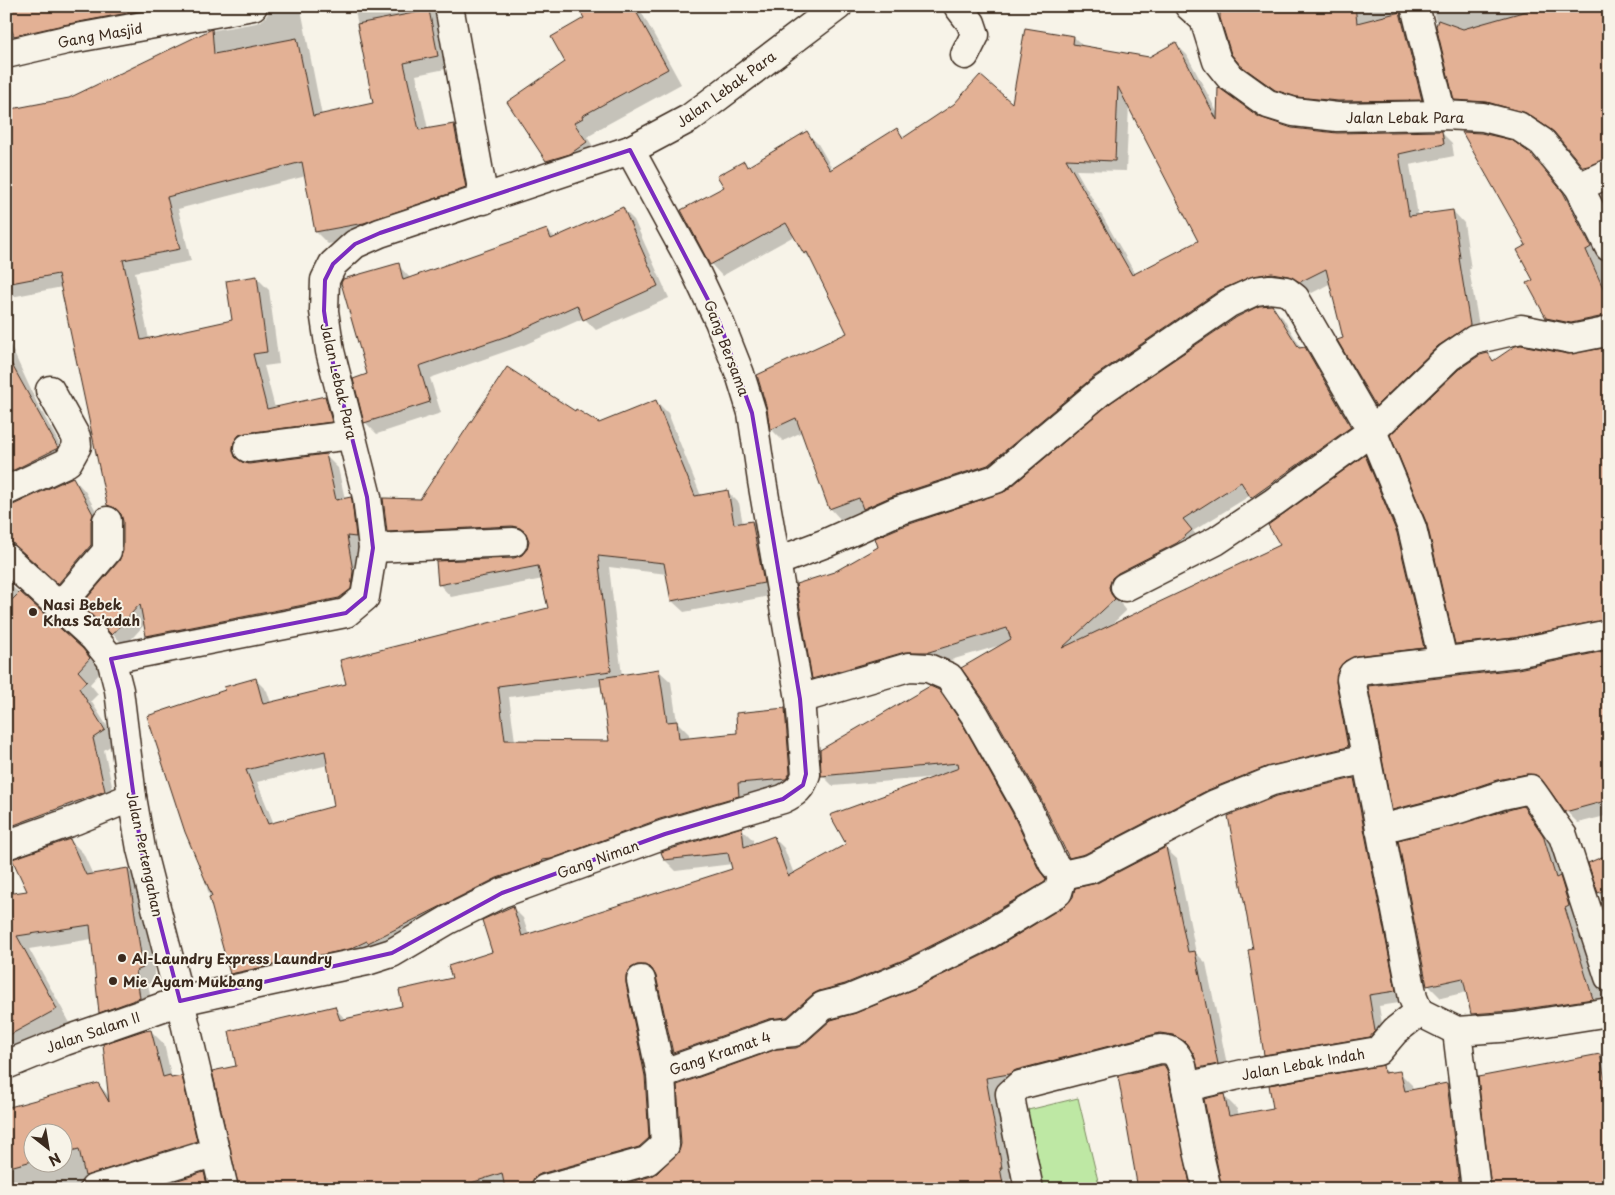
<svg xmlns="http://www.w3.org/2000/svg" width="1615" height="1195" font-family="'Playpen Sans',sans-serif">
	<rect width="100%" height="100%" fill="#f7f3e8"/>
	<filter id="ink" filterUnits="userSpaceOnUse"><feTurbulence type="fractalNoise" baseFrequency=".02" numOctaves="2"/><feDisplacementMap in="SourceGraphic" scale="10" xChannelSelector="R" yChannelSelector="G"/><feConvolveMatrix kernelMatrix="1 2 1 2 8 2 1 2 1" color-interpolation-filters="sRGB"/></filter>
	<g filter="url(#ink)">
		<path fill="#bee8a4" stroke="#7c8961" d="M1078,1098L1100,1189H1043L1024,1111Z"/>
		<g fill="#0003" fill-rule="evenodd">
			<path d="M6,6H242L6,48Z"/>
			<path d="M269,6H311L301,9L322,116L374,104L354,6H451L450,68L416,75L428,129L454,125L466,137L478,200L377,235L328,244L316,232L306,176L178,209L191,261L135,272L149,339L234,321L257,278L269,290L279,364L264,366L275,408L325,398L337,410L343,434L246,454L244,464L249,465L325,455L338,468L345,499L350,498L363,511L368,549L359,548L365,584L362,601L160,648L147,636L145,624L125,646L83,605L120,561L124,551L123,518L120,517L108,505L62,287L6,298V111L70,100L209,31L256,23L264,19L269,12Z"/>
			<path d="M579,6H638L681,84L595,131L596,132L587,137L600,157L561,175L547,161L567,62L586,18Z"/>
			<path d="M1220,6H1414L1432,110L1287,100L1252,75L1241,64Z"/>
			<path d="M1432,6H1609V171L1594,177L1561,139L1538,123L1466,110L1456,99Z"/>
			<path d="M1026,30L1074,37L1084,47L1149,58L1176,44L1187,55L1218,114L1259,118L1292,129L1337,134L1441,132L1452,143L1454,156L1410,165L1418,216L1453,211L1464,223L1471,269H1469L1481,337L1388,416L1377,405L1345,339L1331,283L1312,293L1301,286L1264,287L1000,476L866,510L841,520L830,508L802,432L783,441L771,429L768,408L849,334L812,261L805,253L794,236L722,276L711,264L725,188L744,163L748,167L807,133L818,144L833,170L897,130L905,138L1013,106ZM1129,105L1200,241L1136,275L1076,170L1126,171Z"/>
			<path d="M1531,155L1572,203L1603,262L1609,264V286L1607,287L1609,291V326L1557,327L1547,317L1535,281L1528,245Z"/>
			<path d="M622,208L634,220L669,298L596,330L584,318L524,345L430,378L441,413L377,434L366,423L355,379L368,375L398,265L411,279L547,230L555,238Z"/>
			<path d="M1271,306L1283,318L1302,349L1305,348L1316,360L1362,439L1264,509L1251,495L1193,531L1202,542L1120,599L1122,606L1126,611L1110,626L1282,545L1365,457L1376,468L1408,545L1435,659L1356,672L1359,758L1082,869L1070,857L1001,645L941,663L825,690L814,678L834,574L1006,492Z"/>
			<path d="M6,336L37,403L69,461L6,494Z"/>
			<path d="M1609,347V633L1469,656L1456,644L1487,354L1494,361L1568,356Z"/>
			<path d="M656,401L668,413L701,496L727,491L739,503L743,524L752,522L764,534L775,595L684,612L672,601L667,574L609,567L622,676L659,671L671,682L677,722L689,734V739L739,734L785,709L796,721L801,784L381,954L243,985L231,973L202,870L226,691L255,679L267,691L271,703L347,685L549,609L543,579L451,597L440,585L438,562L514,559L522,556L528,549L529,539L400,543L388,531L421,501L575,413L599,424ZM602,686L611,742L515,741L509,697ZM328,765L336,807L274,824L257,782Z"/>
			<path d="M73,478L85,491L105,527L71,595L30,558L23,555H14L6,560V507H13Z"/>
			<path d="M6,581L82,650L102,671L90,684L98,694L91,701L117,742L104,750L116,804L6,840Z"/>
			<path d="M1609,651V815L1578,823L1566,811L1549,786L1540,785L1406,821L1393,809L1519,670Z"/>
			<path d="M938,691L949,702L972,736L1023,824L1050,882L988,934L685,1064L674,1053L657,976L649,975L659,1150L545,1189H240L237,1067L334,1007L346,1020L404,1007L453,979L494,953L512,907L523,918L529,936L733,869L732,864L676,871L665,860L742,829L753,840V845L773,837L784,848L794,874L847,844L937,777L833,786L822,775Z"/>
			<path d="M1354,779L1365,790L1406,1002L1379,1006L1385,1042L1276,1065L1265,1054Z"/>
			<path d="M1523,808L1536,821L1555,849L1572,890L1606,993H1609V1011L1486,1027L1473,1014L1467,992L1441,998L1428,985Z"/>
			<path d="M70,840L83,853L93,875L127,869L141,883L156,981L148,984L153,1011L113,1025L100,1012L92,939L29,949L70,1023L9,1056L6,1070V895L29,892Z"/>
			<path d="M1166,849L1177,859L1196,953L1206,963L1229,1074L1210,1079L1199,1068L1192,1049L1186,1046L996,1089L1013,1179H1010L1012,1189H610L652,1177L658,1174L796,1049L856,1015L917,990L992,952L1067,906L1098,884Z"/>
			<path d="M1609,855V922L1590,864Z"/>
			<path d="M151,1031L164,1044L172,1079L181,1077L194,1091L209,1155L100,1189H6V1088L13,1108L98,1084L109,1096ZM32,1132H62V1162H32Z"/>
			<path d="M1609,1054V1189L1480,1078Z"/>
			<path d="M1164,1066L1177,1079L1200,1189H1139Z"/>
			<path d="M1382,1067L1390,1074L1399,1072L1412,1085L1413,1090L1447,1084L1460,1097L1471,1189H1223L1224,1096L1237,1109L1239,1116L1274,1109Z"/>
			<path d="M204,1173L217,1189H153Z"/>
		</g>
		<g fill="#e3b195" stroke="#3b2a1e" fill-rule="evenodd">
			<path d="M6,6H148L149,9L63,25L14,36L6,16Z"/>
			<path d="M577,6H633L668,69L582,116L583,118L574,123L587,142L570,154L546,161L507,102L565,62L551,37L584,18Z"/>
			<path d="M1220,6H1355L1357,23L1400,12L1422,100L1338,101L1297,97L1275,90L1240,65L1231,54L1220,18Z"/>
			<path d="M1544,6H1609V158L1588,166L1583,167L1554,132L1526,113L1487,102L1454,100L1436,26L1438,20L1463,29Z"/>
			<path d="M429,10L438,56L404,63L419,130L454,124L466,188L364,223L315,232L302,162L167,197L180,249L123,260L141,340L232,320L226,281L257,276L267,352L253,354L267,409L325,396L332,422L246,433L239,435L234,442L233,450L235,457L242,462L249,464L326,454L336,500L351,497L352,500L356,537L347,536L353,571L351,589L339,598L146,636L140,604L112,635L81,605L119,561L123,551V521L121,514L115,508L107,505L58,274L6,284V110L69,98L212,29L214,54L297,38L313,116L373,103L357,24Z"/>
			<path d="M1025,28L1074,36L1073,44L1149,57L1176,42L1217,120L1218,87L1259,117L1292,128L1337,133L1442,131L1444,144L1399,154L1409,216L1453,210L1460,258H1459L1470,325L1438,346L1376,406L1337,340L1343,338L1326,269L1300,282L1288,276L1272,273L1253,276L1220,290L1092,378L988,465L890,497L863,509L859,498L829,509L796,418L770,430L767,409L757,375L847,333L807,252L804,254L786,223L710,265L681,210L724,187L717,176L744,161L747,167L807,131L830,170L897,128L903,138L954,104L980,75L1012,103ZM1118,87L1198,241L1132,275L1066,159L1115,161Z"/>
			<path d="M1462,132L1481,133L1512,140L1531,154L1563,192L1591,247L1586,250L1609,301V315L1571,323L1546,318L1527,283L1533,280L1517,250L1526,245Z"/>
			<path d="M623,207L658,286L583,320L577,305L513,334L419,366L430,402L364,423L353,379L367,374L341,283L343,279L399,263L403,280L547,229L551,239Z"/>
			<path d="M1272,305L1299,348L1305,347L1351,427L1251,498L1241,482L1183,519L1192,530L1177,543L1118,573L1112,578L1109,587L1111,594L1115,599L1062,648L1280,545L1268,525L1365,455L1397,533L1424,648L1356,656L1345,661L1339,668L1336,682L1348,747L1266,767L1208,790L1085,854L1069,858L1040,797L989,707L961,668L1011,639L1007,628L929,652H905L812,679L796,584L834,572L878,547L875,538L901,527L1006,491L1110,403L1237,317L1259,306Z"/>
			<path d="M1521,345L1568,354L1609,347V619L1514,638L1455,644L1427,524L1390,435L1459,369L1480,355L1488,353L1493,361L1515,346Z"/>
			<path d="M6,354L58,448L6,474Z"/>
			<path d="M507,367L575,411L576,409L599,423L656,400L695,496L728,490L734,524L752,521L764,583L671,601L664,563L598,556L611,671L498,686L505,740L609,741L600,678L659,669L667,722L677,721L679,739L737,733L736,713L785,708L790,773L786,779L738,783L739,796L660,819L551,859L542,860L543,862L497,878L368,943L367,941L350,949L230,974L209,897L212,896L185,832L147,716L225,690L224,687L256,678L263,704L346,684L340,660L548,608L538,566L438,585L436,561L514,558L522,555L527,549L529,541L526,533L520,528L512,526L387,532L383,498L420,499ZM325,751L334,806L268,824L246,770Z"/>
			<path d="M73,477L93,514L91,521V545L58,584L6,537V506L13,505Z"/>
			<path d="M20,592L83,649L90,658L78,671L87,681L79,688L105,730L93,738L105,791L6,828V606Z"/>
			<path d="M1609,650V800L1565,812L1542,780L1536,775L1527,774L1497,780L1455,794L1392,810L1368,686L1518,669Z"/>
			<path d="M930,686L939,690L962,723L1012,812L1039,870L1046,879L1045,882L976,923L903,960L845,984L819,991L813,994L787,1017L769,1019L673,1053L656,976L652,969L645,965H637L631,968L626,975V983L645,1076L649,1138L639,1147L540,1174L534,1178L530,1189H505L502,1173L452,1189H239L212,1071L236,1066L229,1031L335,1006L340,1020L402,1006L399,990L452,978L448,966L492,952L482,920L513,906L522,936L732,869L728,853L664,860L661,852L742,827L744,847L774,836L788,876L846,844L830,815L959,768L958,763L821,776L820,750Z"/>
			<path d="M1354,778L1396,991L1369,995L1375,1031L1370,1037L1264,1055L1248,950L1253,949L1228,816L1277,796Z"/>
			<path d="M1523,806L1543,835L1556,878L1560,876L1569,906L1565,908L1593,999L1512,1011L1471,1014L1463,978L1427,986L1398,840Z"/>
			<path d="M70,839L86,875L128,868L143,968L136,971L140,998L99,1013L90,925L17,936L57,1009L6,1037V894L27,891L12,859Z"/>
			<path d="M1166,847L1188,952L1195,951L1218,1064L1198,1068L1194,1055L1185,1042L1173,1035L1160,1033L1016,1070L1009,1074L986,1078L1002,1168H1000L1004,1189H605L652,1176L657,1173L679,1151L681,1144L677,1085L777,1049L796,1048L804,1044L831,1020L856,1013L916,988L991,951L1066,905L1073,897L1075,888L1097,883Z"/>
			<path d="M1609,854V888L1598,893L1588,863Z"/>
			<path d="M145,1030V1031L151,1030L163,1077L170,1075L171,1078L182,1076L197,1141L85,1176L79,1149L62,1153V1132H32V1161L6,1168V1108L98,1083L109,1102L103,1044Z"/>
			<path d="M1600,1054L1609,1100V1189H1491L1478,1077Z"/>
			<path d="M1162,1065H1164L1167,1070L1191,1189H1138L1118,1076Z"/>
			<path d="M1383,1065L1384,1073L1400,1071L1405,1091L1447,1083L1460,1189H1222L1204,1099L1224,1094L1229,1116L1273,1108L1269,1085Z"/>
			<path d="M204,1172L208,1189H149Z"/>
		</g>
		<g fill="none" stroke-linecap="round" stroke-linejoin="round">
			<defs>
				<g id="minor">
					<path d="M449,6L484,200"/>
					<path d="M958,6L971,23L975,35L965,55"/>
					<path d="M1189,6L1204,19L1217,61L1229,76L1268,104L1294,112L1337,117L1442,115L1483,117L1518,126L1542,142L1579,187L1609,247"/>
					<path d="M1415,6L1442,115"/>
					<path d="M6,54L66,40L253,6"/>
					<path d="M1579,187L1609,173"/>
					<path d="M248,448L351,435"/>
					<path d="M6,491L68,462L77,446L76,437L50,390"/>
					<path d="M373,548L513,542"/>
					<path d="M6,558L94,638L111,659L119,690L132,797L141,849L180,1001L224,1189"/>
					<path d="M776,562L826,543L895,512L996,479L1101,391L1229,303L1255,291L1270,289L1286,291L1295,298L1372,431L1412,528L1443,660"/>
					<path d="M1125,587L1216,541L1274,502L1372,431L1449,357L1474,340L1521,329L1571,339L1601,333L1609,330"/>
					<path d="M60,606L107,551V521"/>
					<path d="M1609,634L1516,653L1358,671L1353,674L1351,679L1413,998L1419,1012L1457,1031L1514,1027L1609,1012"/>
					<path d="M111,659L346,613L365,597L373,548L367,497L330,351L324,311L325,280L333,264L355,244L380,233L630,150L690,118L838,6"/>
					<path d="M800,699L909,667L928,668L949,677L975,715L1026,805L1053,863L1063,875L1090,869L1215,804L1272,781L1366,759"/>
					<path d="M1380,829L1459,809L1502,795L1530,789C1542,804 1551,821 1563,836L1609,977"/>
					<path d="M6,845L76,820L132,797"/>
					<path d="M641,980L661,1074"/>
					<path d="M1457,1031L1476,1189"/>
					<path d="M6,1065L65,1041L180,1001L295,976L367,961L392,953L448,920L502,893L665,834L783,799C795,793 802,788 806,774L800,699L762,481L752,413L740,374L719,321L691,262L630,150"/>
					<path d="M1186,1087L1243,1074L1378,1051L1395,1031L1419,1012"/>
					<path d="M94,1189L216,1152"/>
					<path d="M545,1189L647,1161L665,1145L661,1074L774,1034L794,1032L823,1006L850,999L910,974L984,937L1058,892L1063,875"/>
					<path d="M1029,1189L1012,1107L1010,1094L1020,1085L1160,1049C1173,1049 1177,1053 1182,1066L1198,1151L1207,1189"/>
				</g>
			</defs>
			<use href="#minor" stroke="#3b2a1e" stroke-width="31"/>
			<use href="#minor" stroke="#f7f3e8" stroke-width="28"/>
		</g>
	</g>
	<path fill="none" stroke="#7b2cbf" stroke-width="4" stroke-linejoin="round" d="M630,150L719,321L752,413L800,699L806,774L803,785L783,799L665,834L502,893L392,953L180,1001L141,849L119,690L111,659L346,613L365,597L373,548L367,497L330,351L324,311L325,280L333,264L355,244L380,233Z"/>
	<g fill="#3b2a1e" stroke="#f7f3e8" stroke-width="2">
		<circle cx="33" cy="612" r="5"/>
		<circle cx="122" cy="958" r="5"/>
		<circle cx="113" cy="981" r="5"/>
	</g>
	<g text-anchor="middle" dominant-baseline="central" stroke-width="4" stroke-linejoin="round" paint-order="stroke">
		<g font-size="14" fill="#3b2a1e" stroke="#f7f3e8">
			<text transform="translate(100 35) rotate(-10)">Gang Masjid</text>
			<text transform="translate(726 89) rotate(-36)">Jalan Lebak Para</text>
			<text x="1405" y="117">Jalan Lebak Para</text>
			<text transform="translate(727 348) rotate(69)">Gang Bersama</text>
			<text transform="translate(339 381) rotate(77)">Jalan Lebak Para</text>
			<text transform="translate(145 854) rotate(78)">Jalan Pertengahan</text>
			<text transform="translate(598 859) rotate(-20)">Gang Niman</text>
			<text transform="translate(93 1032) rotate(-19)">Jalan Salam II</text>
			<text transform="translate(720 1053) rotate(-19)">Gang Kramat 4</text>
			<text transform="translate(1303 1064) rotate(-10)">Jalan Lebak Indah</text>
		</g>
		<g font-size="14" font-weight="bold" fill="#3b2a1e" stroke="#f7f3e8" text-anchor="start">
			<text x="43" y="604">Nasi Bebek<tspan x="43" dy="16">Khas Sa'adah</tspan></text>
			<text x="132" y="958">Al-Laundry Express Laundry</text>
			<text x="123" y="981">Mie Ayam Mukbang</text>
		</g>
	</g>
	<rect width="1615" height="1195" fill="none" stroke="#f7f3e8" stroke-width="25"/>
	<rect x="12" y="12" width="1590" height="1170" fill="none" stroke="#3b2a1e" stroke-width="2" filter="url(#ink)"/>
	<g transform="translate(48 1148) rotate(149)"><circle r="24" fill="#f7f3e8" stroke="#aca397"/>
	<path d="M0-4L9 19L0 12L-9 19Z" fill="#3b2a1e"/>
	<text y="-8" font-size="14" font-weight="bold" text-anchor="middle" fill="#3b2a1e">N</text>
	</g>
</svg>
